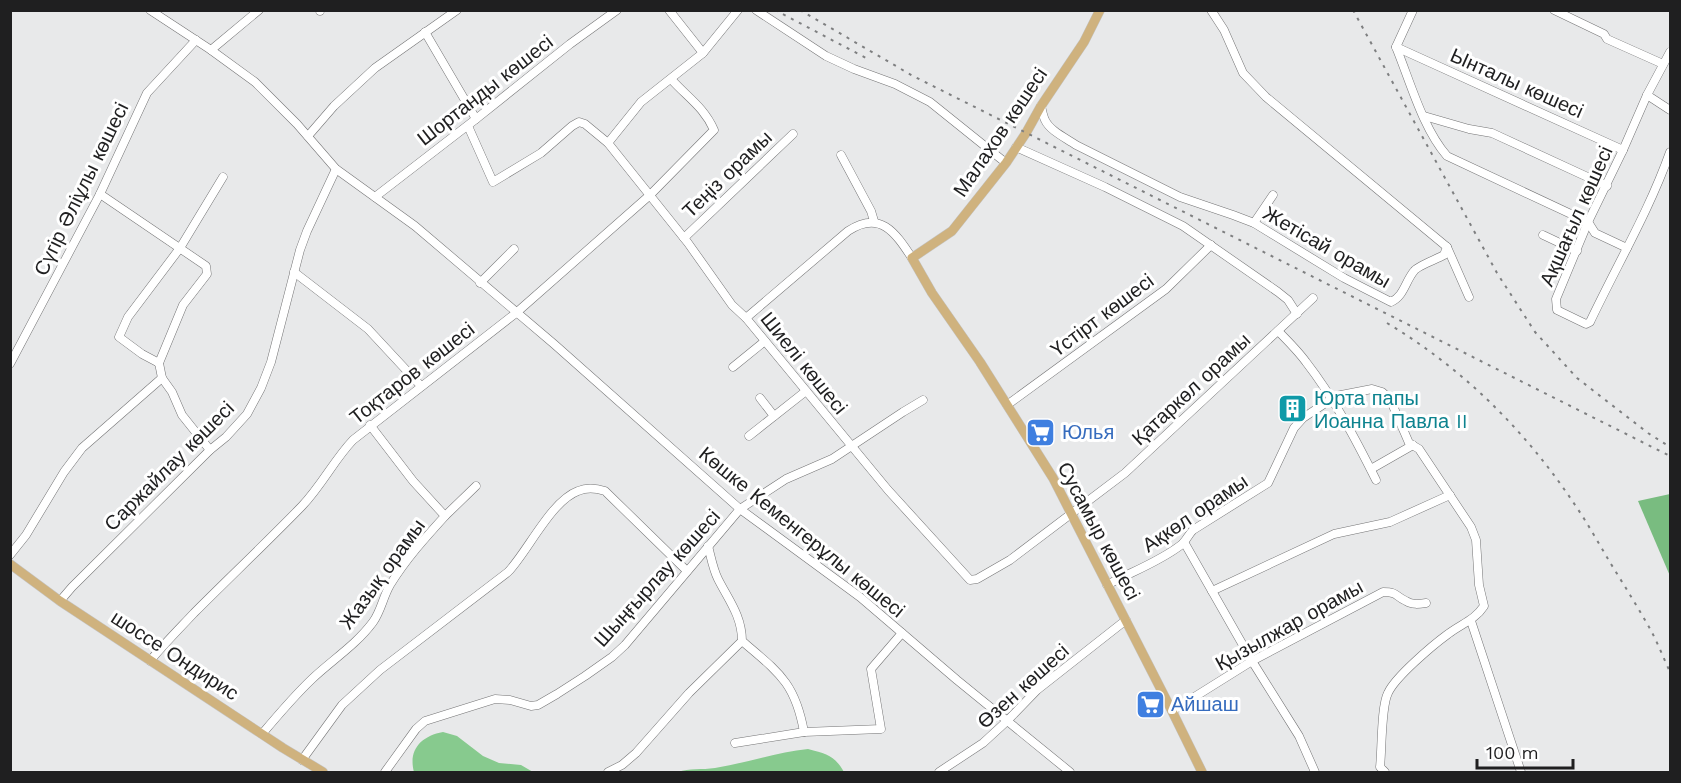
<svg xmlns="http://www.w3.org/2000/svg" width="1681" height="783" font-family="'Work Sans',sans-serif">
	<rect width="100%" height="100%" fill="#e8e9ea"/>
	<g fill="#87ca8e">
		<path d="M443,732L457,736L483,756L499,763L521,765L533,772H414C408,750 421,736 443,732Z"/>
		<path d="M808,749C827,754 834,755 844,772H678C689,768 702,770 715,768C746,763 777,752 808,749Z"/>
	</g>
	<path fill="#79bc80" d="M1670,494V576L1638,501Z"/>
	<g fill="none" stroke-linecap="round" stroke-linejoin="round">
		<defs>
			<g id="minor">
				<path d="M150,10L211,50L255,82L297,124L336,169L415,226L554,344L740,509L860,597L957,680L1070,772"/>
				<path d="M320,10V11"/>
				<path d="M669,10L703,53"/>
				<path d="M756,10L826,56L854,69L895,84L930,102L1006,163"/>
				<path d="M1413,10L1396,47C1410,81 1423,129 1447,156L1588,222L1595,233L1627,248"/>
				<path d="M1554,10L1604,34L1607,39L1663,64"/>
				<path d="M425,32L476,119"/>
				<path d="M1396,47L1623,150"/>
				<path d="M211,50L259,10"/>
				<path d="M1670,52L1647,95L1623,150L1588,222L1556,299L1557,310L1586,324L1590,322C1617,265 1649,211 1670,152"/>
				<path d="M1647,95L1670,110"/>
				<path d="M1041,106C1042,110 1043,116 1045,120C1050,131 1066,138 1076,145L1180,197L1233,215L1254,223L1344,278L1391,302C1404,296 1405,282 1414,271C1417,266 1437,259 1444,255L1447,247L1266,97L1243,73L1224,30L1211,10"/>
				<path d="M1424,116L1469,129L1492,133L1607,186"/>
				<path d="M468,126L493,182L541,153L572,126L579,122L585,124L608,143L688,243L732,305L746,318L888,490L970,580L977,579L1010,560L1125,473L1313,298"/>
				<path d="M308,136L334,106L375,68L457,10"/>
				<path d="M608,143L641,102L703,53L738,10"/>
				<path d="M1016,147L1105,187L1183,226L1278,292L1288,300L1297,314"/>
				<path d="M841,155L871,211L874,221"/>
				<path d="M100,194L206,266L207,274L183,305L159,363"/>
				<path d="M375,197L476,119L570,44L617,10"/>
				<path d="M1254,223L1273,195"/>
				<path d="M1543,235L1577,251"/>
				<path d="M684,238L793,134"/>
				<path d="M1447,247L1469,297"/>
				<path d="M294,272L368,329L421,386"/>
				<path d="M480,283L514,249"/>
				<path d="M746,318L848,231C880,210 895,232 912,258"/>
				<path d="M1278,331C1288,341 1298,351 1306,362C1334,398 1356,440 1376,480"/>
				<path d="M159,363L142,354L119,337L128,317L180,248L223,177"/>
				<path d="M159,363L162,378L172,392L182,415L210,450"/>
				<path d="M10,364L100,194L147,93L196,40"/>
				<path d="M733,367L765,341"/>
				<path d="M760,398L774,416"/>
				<path d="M1007,405L1166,289L1211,245"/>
				<path d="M749,436L806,391"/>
				<path d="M1371,469L1413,445"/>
				<path d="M445,516L476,486"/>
				<path d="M1184,542L1252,661L1299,736L1315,772"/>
				<path d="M708,546C711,557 713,569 718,579C728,599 742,616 742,641C778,672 795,682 804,732L881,729L871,669L902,633"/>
				<path d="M10,555L26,535L64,472L82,448L162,378"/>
				<path d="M1107,585C1131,572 1159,562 1181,545C1186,541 1188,535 1193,530L1268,483L1294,428L1303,418L1336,396L1372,389L1382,392L1390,399L1409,443L1419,449L1471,527L1476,540L1479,585L1484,606C1475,620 1461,624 1448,634C1433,645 1395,677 1388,693C1381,706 1382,750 1380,767L1385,772"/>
				<path d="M1212,591L1334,534L1390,522L1450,495"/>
				<path d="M60,601L72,587L210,450L226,437L247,414L261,388L271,362L300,250L307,231L336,169"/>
				<path d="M1471,621L1521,772"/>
				<path d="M150,661C164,644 179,629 194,613C230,577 267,542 302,506C322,485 334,460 353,440L516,313L650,195L714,130C704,107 687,97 671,79"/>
				<path d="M1172,711L1252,661L1383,592C1398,592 1395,596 1406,601C1412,605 1419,604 1426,603"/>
				<path d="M262,734C278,715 294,696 312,679C332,660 356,645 373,622C381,611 383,597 390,585C406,559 425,538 445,516L413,481L370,425"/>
				<path d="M735,743L804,732"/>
				<path d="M302,760L342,705L380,670L508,572C528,551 551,501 578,491C587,487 596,488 605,491L687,571"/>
				<path d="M385,772L416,729L425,721L495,699L510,700L531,706L538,705L557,694L585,676L612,657L625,645L740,509L786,479L832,459L903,412L923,400"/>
				<path d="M608,772L622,765L636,753L689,693L742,641"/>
				<path d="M939,772L983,743L1007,721L1037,690L1126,620"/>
			</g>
			<g id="major">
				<path d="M1100,10L1084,42L1041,106L1026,133L1006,163L952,231L912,258L932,293L980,362L1053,478L1172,711L1202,772"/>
				<path d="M10,564L60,601L283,748L323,772"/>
			</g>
		</defs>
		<use href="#minor" stroke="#747475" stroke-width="9"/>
		<use href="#major" stroke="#c5c5c5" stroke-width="10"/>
		<use href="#minor" stroke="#fff" stroke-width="8"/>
		<use href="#major" stroke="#cfb27e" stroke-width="9"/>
		<g stroke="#7e7f80" stroke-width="2" stroke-dasharray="3 6" stroke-linecap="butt">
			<path d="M775,10L868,59"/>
			<path d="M800,10L913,76L1670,456"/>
			<path d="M1353,10L1497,273L1535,332L1577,378L1648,433L1670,447"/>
			<path d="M1387,323C1462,368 1524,429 1573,502C1587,522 1599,544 1611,564C1624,585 1637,606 1649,627C1657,641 1663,657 1670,672"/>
		</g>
	</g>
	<defs>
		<symbol id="building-square" viewBox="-11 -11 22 22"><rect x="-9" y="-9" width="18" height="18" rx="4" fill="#0f9aa8" stroke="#fff"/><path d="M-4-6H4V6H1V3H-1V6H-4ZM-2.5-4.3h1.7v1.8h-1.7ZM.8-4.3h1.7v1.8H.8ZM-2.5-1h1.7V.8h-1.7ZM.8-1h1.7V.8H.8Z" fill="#fff"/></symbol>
		<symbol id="supermarket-square" viewBox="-11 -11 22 22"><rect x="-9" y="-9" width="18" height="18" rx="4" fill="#3f7fe0" stroke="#fff"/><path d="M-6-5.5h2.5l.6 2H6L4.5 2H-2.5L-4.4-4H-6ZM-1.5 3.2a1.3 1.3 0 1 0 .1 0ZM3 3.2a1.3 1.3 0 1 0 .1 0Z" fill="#fff"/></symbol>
	</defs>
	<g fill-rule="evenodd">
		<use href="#building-square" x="1276" y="392" width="33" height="33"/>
		<use href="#supermarket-square" x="1024" y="416" width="33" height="33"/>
		<use href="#supermarket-square" x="1134" y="688" width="33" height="33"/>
	</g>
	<g text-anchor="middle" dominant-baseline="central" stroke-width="6" stroke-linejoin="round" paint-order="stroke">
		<g font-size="20" fill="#1f1f20" stroke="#fff">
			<text transform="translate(1517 83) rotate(24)">Ынталы көшесі</text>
			<text transform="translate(485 90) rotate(-38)">Шортанды көшесі</text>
			<text transform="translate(1000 132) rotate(-56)">Малахов көшесі</text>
			<text transform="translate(727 174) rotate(-44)">Теңіз орамы</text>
			<text transform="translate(81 189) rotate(-64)">Сүгір Әліұлы көшесі</text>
			<text transform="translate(1576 216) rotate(-66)">Ақшағыл көшесі</text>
			<text transform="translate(1327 247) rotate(30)">Жетісай орамы</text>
			<text transform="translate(1102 315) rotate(-37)">Үстірт көшесі</text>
			<text transform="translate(804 363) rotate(51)">Шиелі көшесі</text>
			<text transform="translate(412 373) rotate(-38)">Тоқтаров көшесі</text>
			<text transform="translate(1191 389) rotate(-43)">Қатаркөл орамы</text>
			<text transform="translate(169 466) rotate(-45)">Саржайлау көшесі</text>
			<text transform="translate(1195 513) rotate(-34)">Ақкөл орамы</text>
			<text transform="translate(1099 531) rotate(62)">Сусамыр көшесі</text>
			<text transform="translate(802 532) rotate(39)">Көшке Кеменгерұлы көшесі</text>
			<text transform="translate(382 574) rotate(-54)">Жазық орамы</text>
			<text transform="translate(657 578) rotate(-48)">Шыңғырлау көшесі</text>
			<text transform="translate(1289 625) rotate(-29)">Қызылжар орамы</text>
			<text transform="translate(175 655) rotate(33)">шоссе Ондирис</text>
			<text transform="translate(1023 686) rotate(-42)">Өзен көшесі</text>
		</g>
		<g font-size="20" fill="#0d838f" stroke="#fff" text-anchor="start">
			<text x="1314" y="398">Юрта папы<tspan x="1314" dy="23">Иоанна Павла II</tspan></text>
		</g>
		<g font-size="20" fill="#366cbe" stroke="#fff" text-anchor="start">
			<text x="1062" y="432">Юлья</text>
			<text x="1171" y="704">Айшаш</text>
		</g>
	</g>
	<rect width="1681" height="783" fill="none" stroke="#1f1f20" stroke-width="24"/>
	<path d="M1477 759v9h96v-9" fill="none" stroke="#1f1f20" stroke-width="3"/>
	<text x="1486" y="759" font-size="18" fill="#1f1f20" stroke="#ffffff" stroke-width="4.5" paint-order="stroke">100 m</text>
</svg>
